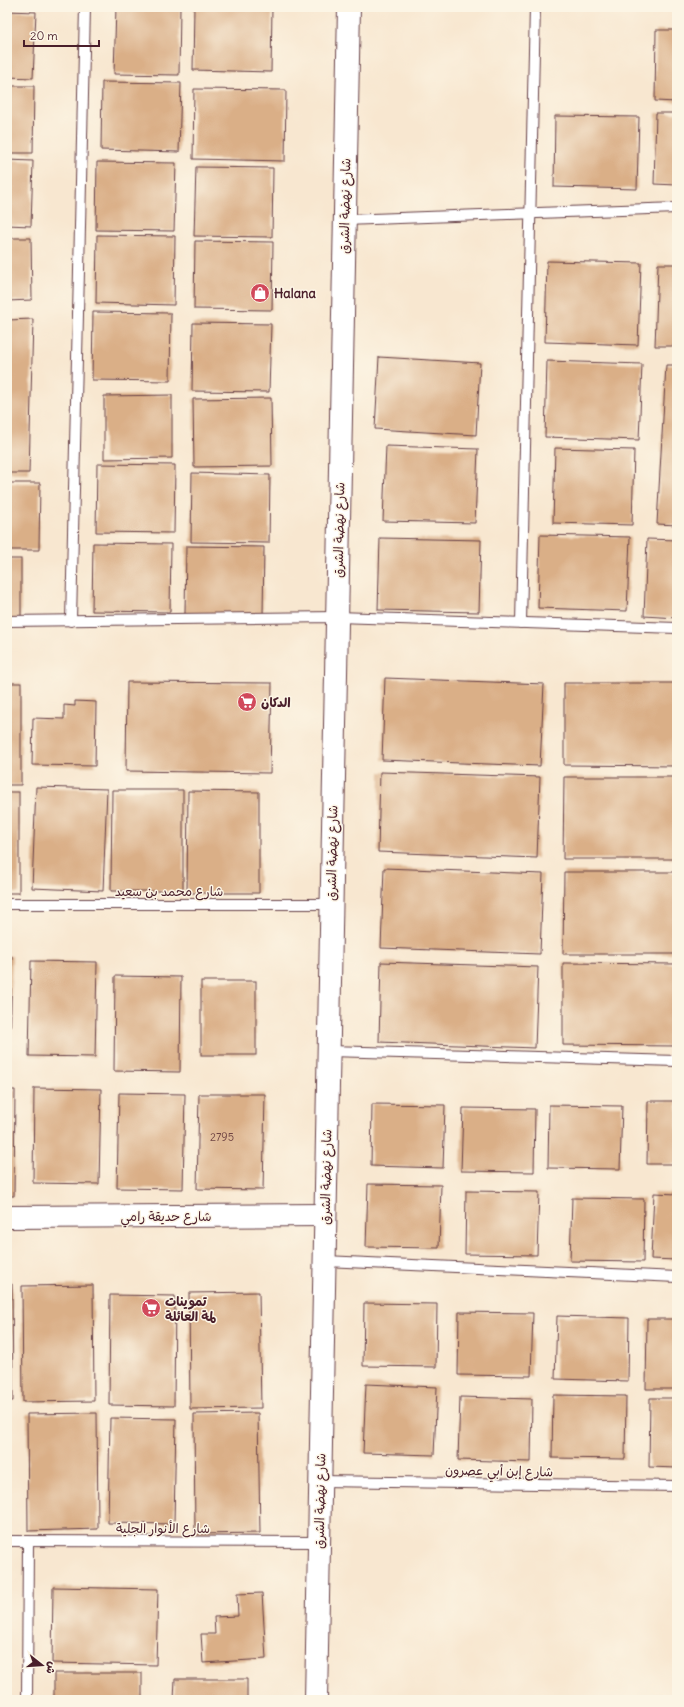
<svg xmlns="http://www.w3.org/2000/svg" width="684" height="1707" font-family="Delius,'Playpen Sans Arabic',sans-serif">
	<rect width="100%" height="100%" fill="#fcf5e5"/>
	<filter id="ink" filterUnits="userSpaceOnUse"><feTurbulence type="fractalNoise" baseFrequency=".025" numOctaves="2"/><feDisplacementMap in="SourceGraphic" scale="8" xChannelSelector="R" yChannelSelector="G"/><feConvolveMatrix kernelMatrix="1 2 1 2 8 2 1 2 1" color-interpolation-filters="sRGB"/></filter>
	<filter id="wash" filterUnits="userSpaceOnUse"><feTurbulence type="fractalNoise" baseFrequency=".012" numOctaves="4" result="noise"/><feDisplacementMap in="SourceGraphic" scale="16" xChannelSelector="R" yChannelSelector="G"/><feGaussianBlur stdDeviation="0.9" result="paint"/><feColorMatrix in="noise" values="0 0 0 0 0 0 0 0 0 0 0 0 0 0 0 0 0 1.4 0 .05"/><feComposite in="paint" operator="in"/></filter>
	<g filter="url(#wash)">
		<rect width="100%" height="100%" fill="#f8e7d0"/>
		<g id="blocks">
			<g fill="#daaf87">
				<path d="M116,7H180L179,75L114,74Z"/>
				<path d="M194,7H272L271,72L193,70Z"/>
				<path d="M7,11L36,12L33,78L7,77Z"/>
				<path d="M656,30H677V102L655,101Z"/>
				<path d="M102,82L181,83L179,152L101,150Z"/>
				<path d="M7,86H34L33,153H7Z"/>
				<path d="M194,89L286,90L285,161L193,159Z"/>
				<path d="M656,113H677V185L654,184Z"/>
				<path d="M555,116L639,117L637,189L554,187Z"/>
				<path d="M7,160L33,161L31,226L7,225Z"/>
				<path d="M97,162L176,163L174,231L96,230Z"/>
				<path d="M196,167L273,168L272,237L194,236Z"/>
				<path d="M97,235L175,236L174,305L96,303Z"/>
				<path d="M7,238H31L32,300L7,301Z"/>
				<path d="M195,241L273,242L272,310L194,309Z"/>
				<path d="M547,261L641,263L638,345L545,342Z"/>
				<path d="M658,264H677V346H655Z"/>
				<path d="M93,312L171,313L170,381L92,380Z"/>
				<path d="M33,319L29,473H7V320Z"/>
				<path d="M193,323L271,324L269,392L192,391Z"/>
				<path d="M379,357L480,363L476,435L375,429Z"/>
				<path d="M547,361L642,364L639,440L545,437Z"/>
				<path d="M666,365H677V525L657,524Z"/>
				<path d="M172,395V458L104,459V396Z"/>
				<path d="M271,398L272,466L194,467L193,399Z"/>
				<path d="M386,446L478,449L475,523L383,521Z"/>
				<path d="M555,448L634,450L632,525L553,523Z"/>
				<path d="M97,464L175,465L174,533L96,532Z"/>
				<path d="M192,473L270,475L269,543L191,542Z"/>
				<path d="M7,483H40L39,550H7Z"/>
				<path d="M540,535L630,537L627,611L538,608Z"/>
				<path d="M380,538L481,540L479,612L378,610Z"/>
				<path d="M647,539L677,540V618L644,616Z"/>
				<path d="M93,543L171,544L170,612L92,611Z"/>
				<path d="M186,546L264,547L263,615L185,614Z"/>
				<rect x="7" y="559" width="14" height="63"/>
				<path d="M385,678L544,684L540,766L382,760Z"/>
				<path d="M127,682L272,683L270,773L126,771Z"/>
				<rect x="7" y="683" width="14" height="102"/>
				<path d="M564,683H677V766L564,765Z"/>
				<path d="M75,701L96,702L95,766L32,765L33,718L64,719V705L75,706Z"/>
				<path d="M380,772L540,777L537,858L378,852Z"/>
				<path d="M564,777H677V859H563Z"/>
				<path d="M36,787L107,789L103,891L32,888Z"/>
				<path d="M112,790H183V891H111Z"/>
				<path d="M188,791L259,792V893H187Z"/>
				<rect x="7" y="792" width="12" height="101"/>
				<path d="M384,868L543,874L540,954L381,948Z"/>
				<path d="M564,872H677V954H563Z"/>
				<path d="M7,956H12L10,1052H7Z"/>
				<path d="M31,961L97,962L95,1057L29,1056Z"/>
				<path d="M381,962L538,967L535,1048L379,1042Z"/>
				<path d="M563,963L677,964V1046L563,1045Z"/>
				<path d="M115,976L181,977L180,1072L114,1071Z"/>
				<rect x="201" y="981" width="55" height="74"/>
				<path d="M34,1088L101,1089L99,1184L33,1183Z"/>
				<path d="M7,1090H15L14,1196H7Z"/>
				<path d="M119,1093L185,1094L183,1189L117,1188Z"/>
				<path d="M199,1094H265L263,1190L197,1189Z"/>
				<path d="M648,1101H677V1164H647Z"/>
				<path d="M372,1104L445,1105L443,1168L371,1166Z"/>
				<path d="M549,1105L622,1106L620,1169L548,1168Z"/>
				<path d="M463,1108L535,1109L534,1172L461,1171Z"/>
				<path d="M368,1184L441,1185L439,1248L366,1247Z"/>
				<path d="M466,1191L539,1192L537,1255L465,1254Z"/>
				<path d="M654,1193L677,1194V1260L651,1259Z"/>
				<path d="M572,1198L644,1199L643,1262L570,1261Z"/>
				<path d="M7,1284H12L13,1401H7Z"/>
				<path d="M93,1285L94,1401L23,1402L22,1286Z"/>
				<path d="M259,1292L261,1408L190,1409L189,1293Z"/>
				<path d="M110,1295L175,1296L174,1406L109,1405Z"/>
				<path d="M364,1303L437,1304L436,1367L363,1366Z"/>
				<path d="M459,1312L533,1313L531,1376L458,1375Z"/>
				<path d="M557,1316L629,1318L628,1381L555,1379Z"/>
				<path d="M647,1319H677V1389H646Z"/>
				<path d="M366,1384L437,1387L434,1455L363,1453Z"/>
				<path d="M553,1395L626,1396L625,1459L552,1458Z"/>
				<path d="M460,1397L532,1399L531,1462L458,1460Z"/>
				<path d="M650,1398H677V1468L649,1467Z"/>
				<path d="M97,1413L98,1529L28,1531L27,1414Z"/>
				<path d="M258,1413L260,1533L195,1534L194,1414Z"/>
				<path d="M7,1417L9,1418L8,1440H7Z"/>
				<path d="M110,1418L176,1419L174,1524L108,1523Z"/>
				<path d="M53,1587L158,1589L156,1665L52,1663Z"/>
				<path d="M262,1593L266,1659L203,1663L201,1634H215L214,1617L238,1616L237,1594Z"/>
				<rect x="54" y="1673" width="88" height="27"/>
				<path d="M175,1679H247V1700H174Z"/>
			</g>
		</g>
	</g>
	<g filter="url(#ink)">
		<use href="#blocks" fill-opacity="0" stroke="#643d44" stroke-width="1"/>
		<g fill="none" stroke-linecap="round" stroke-linejoin="round">
			<defs>
				<g id="service">
					<path d="M345,220L677,208"/>
					<path d="M7,621L337,617L677,628"/>
					<path d="M71,621L85,7"/>
					<path d="M521,623L535,7"/>
					<path d="M7,904H331"/>
					<path d="M329,1051L677,1061"/>
					<path d="M325,1261L677,1277"/>
					<path d="M320,1481L677,1486"/>
					<path d="M7,1541L319,1542"/>
					<path d="M27,1700L28,1541"/>
				</g>
				<g id="tertiary">
					<path d="M7,1217L325,1215"/>
					<path d="M316,1700L349,7"/>
				</g>
			</defs>
			<use href="#service" stroke="#643d44" stroke-width="12"/>
			<use href="#tertiary" stroke="#643d44" stroke-width="24"/>
			<use href="#service" stroke="#fff" stroke-width="10"/>
			<use href="#tertiary" stroke="#fff" stroke-width="22"/>
		</g>
	</g>
	<defs>
		<symbol id="shop-disc" viewBox="-11 -11 22 22"><circle r="9.5" fill="#d1495b" stroke="#fcf5e5"/><path d="M-5-2.5h2.3a2.7 3.5 0 0 1 5.4 0H5L5.5 6h-11ZM-1.5-2.5h3a1.5 2.3 0 0 0-3 0Z" fill="#fff"/></symbol>
		<symbol id="supermarket-disc" viewBox="-11 -11 22 22"><circle r="9.5" fill="#d1495b" stroke="#fcf5e5"/><path d="M-6-5.5h2.5l.6 2H6L4.5 2H-2.5L-4.4-4H-6ZM-1.5 3.2a1.3 1.3 0 1 0 .1 0ZM3 3.2a1.3 1.3 0 1 0 .1 0Z" fill="#fff"/></symbol>
	</defs>
	<g fill-rule="evenodd">
		<use href="#shop-disc" x="249" y="282" width="22" height="22"/>
		<use href="#supermarket-disc" x="236" y="691" width="22" height="22"/>
		<use href="#supermarket-disc" x="140" y="1297" width="22" height="22"/>
	</g>
	<g text-anchor="middle" dominant-baseline="central" stroke-width="3" stroke-linejoin="round" paint-order="stroke">
		<g font-size="11" fill="#6e4342">
			<text x="222" y="1137">2795</text>
		</g>
		<g font-size="13" fill="#4a1f2b" stroke="#fcf5e5">
			<text transform="translate(345 206) rotate(-89)">شارع نهضة الشرق</text>
			<text transform="translate(339 530) rotate(-89)">شارع نهضة الشرق</text>
			<text transform="translate(332 853) rotate(-89)">شارع نهضة الشرق</text>
			<text x="169" y="891">شارع محمد بن سعيد</text>
			<text transform="translate(326 1177) rotate(-89)">شارع نهضة الشرق</text>
			<text x="166" y="1216">شارع حديقة رامي</text>
			<text transform="translate(499 1471) rotate(1)">شارع إبن أبي عصرون</text>
			<text transform="translate(320 1501) rotate(-89)">شارع نهضة الشرق</text>
			<text x="163" y="1528">شارع الأنوار الجلية</text>
		</g>
		<g font-size="13" font-weight="bold" fill="#4a1f2b" stroke="#fcf5e5" text-anchor="start">
			<text x="274" y="293">Halana</text>
			<text x="261" y="702">الدكان</text>
			<text x="165" y="1301">تموينات<tspan x="165" dy="15">لمة العائلة</tspan></text>
		</g>
	</g>
	<rect width="684" height="1707" fill="none" stroke="#fcf5e5" stroke-width="24"/>
	<g transform="translate(42 1665) rotate(107)" stroke="#fcf5e5" stroke-width="3" paint-order="stroke">
	<path d="M0-3L7 15L0 10L-7 15Z" fill="#4a1f2b"/>
	<text y="-6" font-size="11" font-weight="bold" text-anchor="middle" fill="#4a1f2b">ش</text>
	</g>
	<path d="M24 40v6h75v-6" fill="none" stroke="#4a1f2b" stroke-width="2"/>
	<text x="30" y="40" font-size="12" fill="#4a1f2b" stroke="#fcf5e5" stroke-width="3" paint-order="stroke">20 m</text>
</svg>
